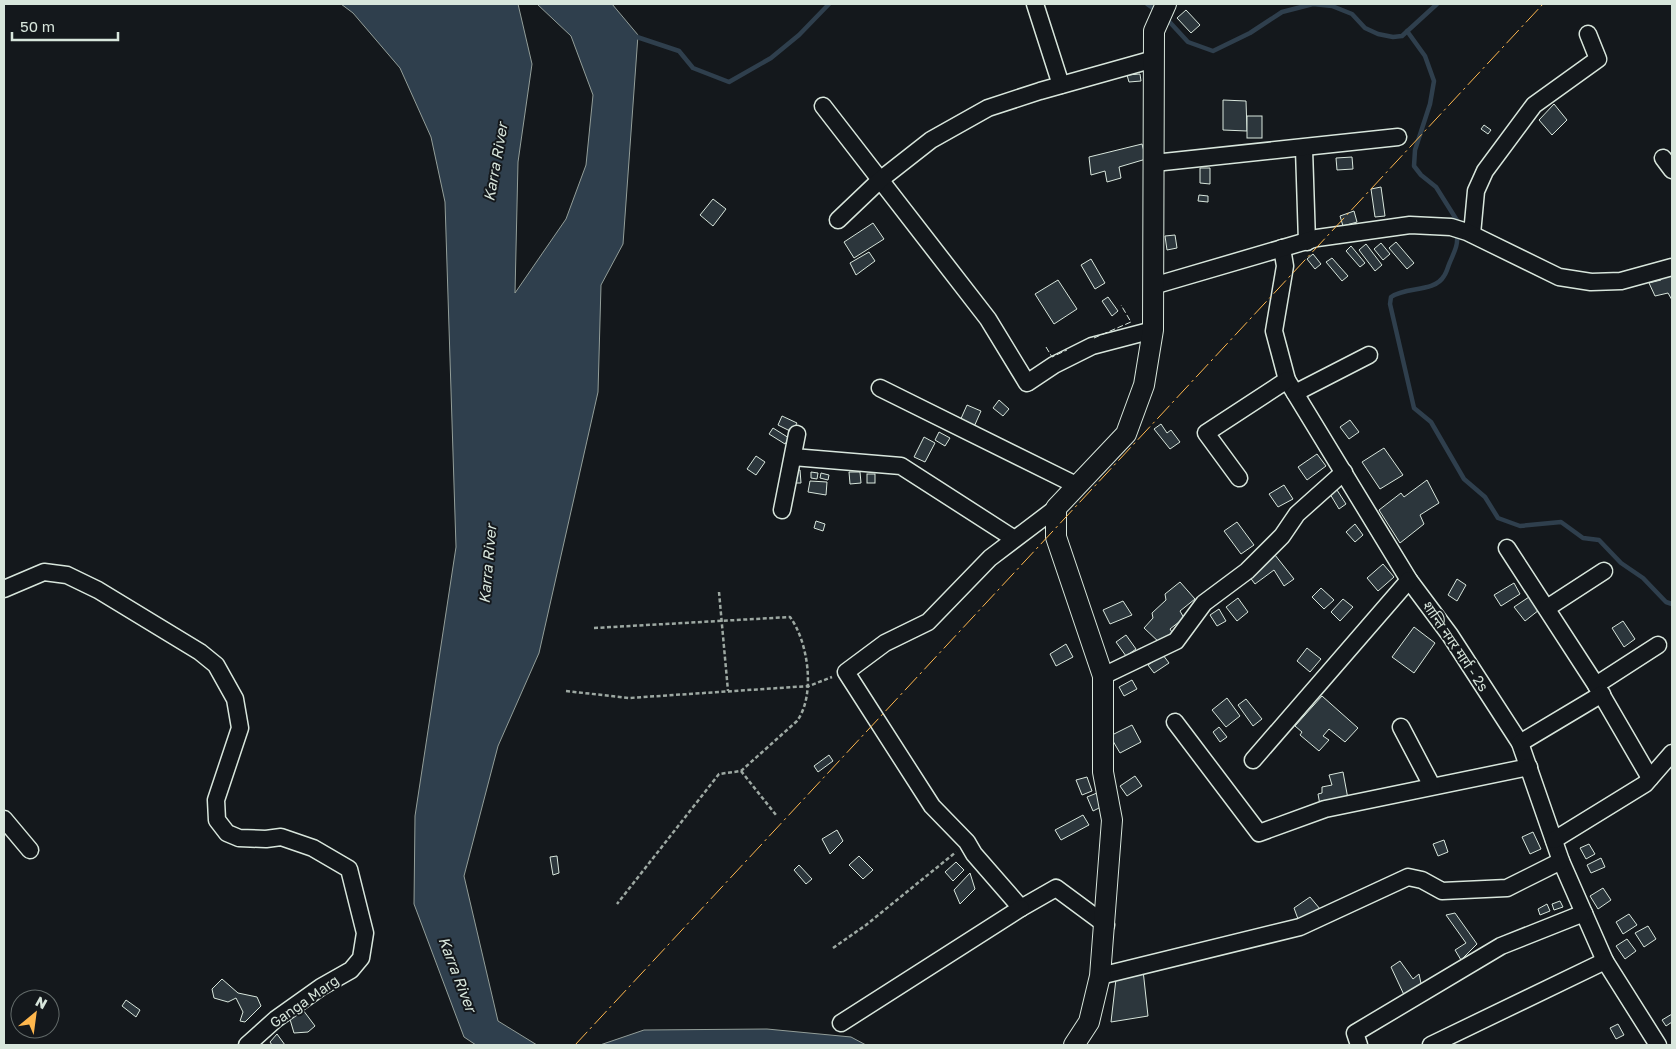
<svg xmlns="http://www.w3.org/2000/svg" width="1676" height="1049" font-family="'Golos Text','Noto Sans Devanagari',sans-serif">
	<rect width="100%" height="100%" fill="#14181c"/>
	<g fill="#2f3f4d" stroke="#939e99">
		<path d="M341,4H518L532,64L518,162L515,293L566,219L586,165L593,95L571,36L537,4H612L638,35L623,244L601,285L598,392L539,653L498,746L464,876L498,1021L537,1045H476L464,1037L414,904L415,816L456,547L445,202L431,137L400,68L353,13Z"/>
		<path d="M767,1029L851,1037L866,1045H600L644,1030Z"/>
	</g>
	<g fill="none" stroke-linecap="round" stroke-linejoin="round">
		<g stroke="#2f3f4d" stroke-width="4.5">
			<path d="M1147,4L1157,11"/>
			<path d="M1165,17L1188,42L1213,51L1250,33L1282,12L1313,4L1332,6L1352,14L1365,28L1378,34L1393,37L1402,36L1437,4"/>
			<path d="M1407,31L1425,56L1434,81L1430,104L1415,150L1414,166L1421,175L1436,187L1458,222"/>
			<path d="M634,36L679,51L693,68L729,82L771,58L799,35L829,4"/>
			<path d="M1457,236C1458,246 1454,252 1450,262C1448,266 1447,272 1444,276C1434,293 1406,286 1391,297L1390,304L1414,408L1431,422L1464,479L1485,497L1498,518L1520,526L1561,522L1583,538L1599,540L1621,563L1643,578L1666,602L1672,604"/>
		</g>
	</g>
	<g fill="#2c363c" stroke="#d8e6dc">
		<path d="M1186,10L1200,25L1191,33L1177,18Z"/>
		<path d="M1140,74L1141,81L1129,82L1127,75Z"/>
		<path d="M1223,100L1246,101L1247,131L1223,130Z"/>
		<path d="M1554,104L1567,120L1552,135L1539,120Z"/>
		<rect x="1247" y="116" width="15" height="22"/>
		<path d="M1484,125L1491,130L1488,134L1481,129Z"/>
		<path d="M1142,144L1146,159L1119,167L1121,178L1107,182L1105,171L1091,175L1089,157Z"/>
		<path d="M1352,157L1353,169L1337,170L1336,158Z"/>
		<path d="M1200,168H1210V184L1200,183Z"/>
		<path d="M1381,187L1385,216L1375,217L1371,189Z"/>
		<path d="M1199,195L1208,196V202L1198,201Z"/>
		<path d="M713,199L726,209L713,226L700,215Z"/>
		<path d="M1354,211L1357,222L1343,226L1340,216Z"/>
		<path d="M873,223L884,239L854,258L844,242Z"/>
		<path d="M1175,235L1177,248L1167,250L1165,236Z"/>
		<path d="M1396,242L1414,263L1407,269L1389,248Z"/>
		<path d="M1381,243L1390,254L1383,260L1374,249Z"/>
		<path d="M1366,244L1382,265L1375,271L1359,250Z"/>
		<path d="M1351,246L1365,263L1360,267L1346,251Z"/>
		<path d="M869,252L875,261L856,275L850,263Z"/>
		<path d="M1313,254L1321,264L1315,269L1307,259Z"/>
		<path d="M1332,258L1348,276L1342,281L1326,262Z"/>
		<path d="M1091,259L1105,283L1095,289L1081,265Z"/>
		<path d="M1672,270V300L1668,293L1655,296L1649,283L1661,280L1659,274Z"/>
		<path d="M1058,280L1077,309L1054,324L1035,294Z"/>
		<path d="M1108,297L1118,311L1112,316L1102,301Z"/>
		<path d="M999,400L1009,409L1003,416L993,408Z"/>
		<path d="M967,405L981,411L973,429L959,423Z"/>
		<path d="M782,416L797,423L792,432L778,425Z"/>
		<path d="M1350,420L1359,432L1349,439L1340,427Z"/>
		<path d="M1161,424L1167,433L1171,430L1180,442L1170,449L1154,429Z"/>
		<path d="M773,428L789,438L785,444L769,434Z"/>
		<path d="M939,432L950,438L945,446L935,440Z"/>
		<path d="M924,437L935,443L925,462L914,457Z"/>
		<path d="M1384,448L1403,475L1380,489L1362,462Z"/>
		<path d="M1317,454L1326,466L1307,480L1298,467Z"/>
		<path d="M756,456L765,462L756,475L747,469Z"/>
		<path d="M792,470H800L801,483H793Z"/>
		<path d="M811,472L818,473L817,479L811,478Z"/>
		<path d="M849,472H860L861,483L850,484Z"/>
		<path d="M821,473L829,475L828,480L820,478Z"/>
		<rect x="867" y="474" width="8" height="9"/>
		<path d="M1427,480L1439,503L1420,515L1424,524L1400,543L1379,510L1401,493L1404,497Z"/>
		<path d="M810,481L827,482L826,495L808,492Z"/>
		<path d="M1284,485L1293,499L1278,507L1269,494Z"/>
		<path d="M1337,490L1346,504L1339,509L1330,494Z"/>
		<path d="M816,521L825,524L823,531L814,528Z"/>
		<path d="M1237,522L1254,545L1241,554L1224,531Z"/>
		<path d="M1355,524L1363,535L1355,542L1346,532Z"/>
		<path d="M1275,555L1294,579L1284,586L1274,570L1255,584L1249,576Z"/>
		<path d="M1383,564L1394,577L1378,591L1367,578Z"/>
		<path d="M1457,579L1466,585L1457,601L1448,595Z"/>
		<path d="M1180,582L1195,599L1180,611L1184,618L1170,629L1174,635L1161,644L1144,628L1153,618L1152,613L1166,600L1165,594Z"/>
		<path d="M1514,583L1520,594L1501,606L1494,595Z"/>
		<path d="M1321,588L1334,600L1324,609L1312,597Z"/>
		<path d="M1529,597L1539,610L1525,621L1514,607Z"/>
		<path d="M1238,598L1248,612L1237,621L1226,607Z"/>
		<path d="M1343,599L1353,607L1340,621L1331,612Z"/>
		<path d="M1123,601L1132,615L1110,624L1103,610Z"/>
		<path d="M1219,609L1226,621L1217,626L1210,615Z"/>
		<path d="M1623,621L1635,639L1624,647L1612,628Z"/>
		<path d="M1414,627L1435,643L1414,673L1392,657Z"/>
		<path d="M1126,635L1136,649L1126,656L1116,642Z"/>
		<path d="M1066,644L1073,657L1056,666L1050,654Z"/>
		<path d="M1307,648L1321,659L1310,672L1297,661Z"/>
		<path d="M1163,655L1169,663L1154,673L1148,665Z"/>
		<path d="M1132,680L1137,689L1124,696L1119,687Z"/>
		<path d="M1322,696L1358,728L1345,742L1329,729L1323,736L1329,740L1319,751L1300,735L1302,732L1295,726Z"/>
		<path d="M1227,698L1240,716L1226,727L1212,710Z"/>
		<path d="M1246,699L1262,719L1253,726L1238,705Z"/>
		<path d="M1132,725L1141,742L1120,753L1110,736Z"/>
		<path d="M1219,727L1227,737L1220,742L1213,732Z"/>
		<path d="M829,755L833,761L818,772L814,766Z"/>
		<path d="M1343,772L1348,799L1320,805L1318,794L1322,793V787L1332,785L1329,775Z"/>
		<path d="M1135,776L1142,786L1127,796L1120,786Z"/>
		<path d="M1087,777L1092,791L1082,795L1076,780Z"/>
		<path d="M1097,793L1103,806L1093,811L1087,797Z"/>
		<path d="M1083,815L1089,825L1061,840L1055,830Z"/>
		<path d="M837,830L843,841L830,854L822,839Z"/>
		<path d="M1533,832L1541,849L1530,854L1522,837Z"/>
		<path d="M1444,840L1448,852L1438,856L1433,844Z"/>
		<path d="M1589,844L1595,854L1586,859L1580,848Z"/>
		<path d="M557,856L559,873L553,875L550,857Z"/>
		<path d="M859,856L873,870L863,879L849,865Z"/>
		<path d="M1601,858L1605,867L1591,873L1587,865Z"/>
		<path d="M956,862L964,870L953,881L945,872Z"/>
		<path d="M799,865L812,879L806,884L794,870Z"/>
		<path d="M970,873L975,889L960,904L954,890Z"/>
		<path d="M1603,888L1611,900L1598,909L1590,896Z"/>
		<path d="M1310,897L1320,909L1298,919L1294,908Z"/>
		<path d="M1560,901L1563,907L1554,910L1552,904Z"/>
		<path d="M1547,904L1550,911L1540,915L1538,909Z"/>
		<path d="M1455,913L1477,944L1461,960L1455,950L1466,943L1446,915Z"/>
		<path d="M1629,914L1637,925L1623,934L1616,922Z"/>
		<path d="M1648,926L1656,939L1644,947L1635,933Z"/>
		<path d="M1627,939L1636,951L1625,959L1616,946Z"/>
		<path d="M1400,961L1413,979L1419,974L1422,988L1405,997L1391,967Z"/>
		<path d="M1143,970L1148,1016L1111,1022L1116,979Z"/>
		<path d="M222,979L238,993L257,997L261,1006L245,1022L240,1021L243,1012L236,998L228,1002L214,998L212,989Z"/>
		<path d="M126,1000L140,1010L136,1017L122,1006Z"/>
		<path d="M303,1010L315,1026L308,1032L294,1033L289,1016Z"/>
		<path d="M1672,1014V1022L1666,1026L1662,1020Z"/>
		<path d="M1618,1024L1624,1035L1616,1039L1610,1028Z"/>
		<path d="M277,1034L285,1045H272L270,1042Z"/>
	</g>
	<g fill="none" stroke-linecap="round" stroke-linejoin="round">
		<defs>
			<g id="minor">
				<path d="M1035,4L1061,85"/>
				<path d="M823,106L988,319L1027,383L1054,365L1092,346L1153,330"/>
				<path d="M1304,149L1307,242"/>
				<path d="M1663,158L1672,170"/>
				<path d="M1154,163L1398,137"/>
				<path d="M838,220L880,180L931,140L988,108L1040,91L1154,59"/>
				<path d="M1472,234L1476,191L1485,171L1534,105L1598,59L1588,34"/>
				<path d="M1282,248L1285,266L1274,331L1287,380L1409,580L1450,635L1520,743L1561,861L1605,961L1658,1045"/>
				<path d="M1153,286L1317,238L1410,225L1451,227L1467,232L1559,277L1591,282L1621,281L1672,267"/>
				<path d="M880,388L1078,486"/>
				<path d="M1295,393L1369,355"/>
				<path d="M793,457L901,466L1013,538"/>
				<path d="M1239,478L1206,433L1287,380"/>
				<path d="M1056,508L990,558L928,622L885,643L846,672L932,806L967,842L974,854L1021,908L1056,888L1106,925"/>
				<path d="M782,510L797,434"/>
				<path d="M1507,548L1596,685L1650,778"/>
				<path d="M4,589L44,572L67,575L98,590L200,652L216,665L235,699L240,728L216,800L217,820L227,833L239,838L266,839L281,837L313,848L349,869L365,933L361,958L351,970L321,987L276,1019L247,1045"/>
				<path d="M1547,608L1604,571"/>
				<path d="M1103,676L1176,641L1204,603L1247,571L1282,536L1297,514L1344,472"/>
				<path d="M1596,685L1658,645"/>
				<path d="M1175,722L1259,833L1325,809L1529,767"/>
				<path d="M1401,727L1432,786"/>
				<path d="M1520,743L1602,694"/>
				<path d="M1253,760L1409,580"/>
				<path d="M4,819L30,850"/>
				<path d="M1554,840L1645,784L1672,753"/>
				<path d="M1100,976L1300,927L1408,877L1422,880L1442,891L1507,888L1561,861"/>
				<path d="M841,1023L1021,908"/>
				<path d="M1359,1045L1355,1033L1501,946L1584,913"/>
				<path d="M1431,1045L1605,961"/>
			</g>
			<path id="major" d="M1074,1045L1089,1022L1100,976L1112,820L1103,772V676L1056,537V508L1126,434L1144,385L1153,330L1154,31L1166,4"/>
		</defs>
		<use href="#minor" stroke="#d8e6dc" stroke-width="19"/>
		<use href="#major" stroke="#d8e6dc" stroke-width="22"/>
		<g stroke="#9da8a2" stroke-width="2.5" stroke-dasharray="4 2.5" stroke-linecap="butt">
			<path d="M719,592L728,691"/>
			<path d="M594,628L790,617C808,641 816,695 797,721L741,771L719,774L617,904"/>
			<path d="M566,691L629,698L809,686L832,677"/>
			<path d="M741,771L776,815"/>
			<path d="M833,948L866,925L956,852"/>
		</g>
		<use href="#minor" stroke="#14181c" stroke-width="16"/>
		<use href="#major" stroke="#14181c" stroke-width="20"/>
		<g stroke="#d8e6dc" stroke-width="1" stroke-dasharray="6 2.5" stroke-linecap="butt">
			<path d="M1094,338L1131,322L1121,305"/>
			<path d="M1046,347L1052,357L1067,350"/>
		</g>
		<path stroke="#ffb74d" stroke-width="1" stroke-dasharray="18 4 2.5 4" stroke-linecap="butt" d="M575,1045L1543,4"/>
	</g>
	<g text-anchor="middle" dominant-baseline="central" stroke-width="4" stroke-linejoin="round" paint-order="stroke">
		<g font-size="14" fill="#d8e6dc" stroke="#14181c">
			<text transform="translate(1456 646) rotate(56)">शान्ति नगर मार्ग - 2s</text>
			<text transform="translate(304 1001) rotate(-35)">Ganga Marg</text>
		</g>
		<g font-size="15" font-style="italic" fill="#d8e6dc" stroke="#14181c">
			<text transform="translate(495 162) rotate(-80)">Karra River</text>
			<text transform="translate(487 564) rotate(-85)">Karra River</text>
			<text transform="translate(458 974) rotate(69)">Karra River</text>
		</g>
	</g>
	<rect width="1676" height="1049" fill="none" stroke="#d8e6dc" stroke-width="10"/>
	<g transform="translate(35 1014) rotate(29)"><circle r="24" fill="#14181c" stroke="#626a69"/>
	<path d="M0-4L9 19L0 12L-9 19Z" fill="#ffb74d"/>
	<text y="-8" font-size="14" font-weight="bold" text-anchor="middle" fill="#d8e6dc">N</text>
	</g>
	<path d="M12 32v8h106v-8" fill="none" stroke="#d8e6dc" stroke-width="2.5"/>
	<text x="20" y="32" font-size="15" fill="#d8e6dc" stroke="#14181c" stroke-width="4" paint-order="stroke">50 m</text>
</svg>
